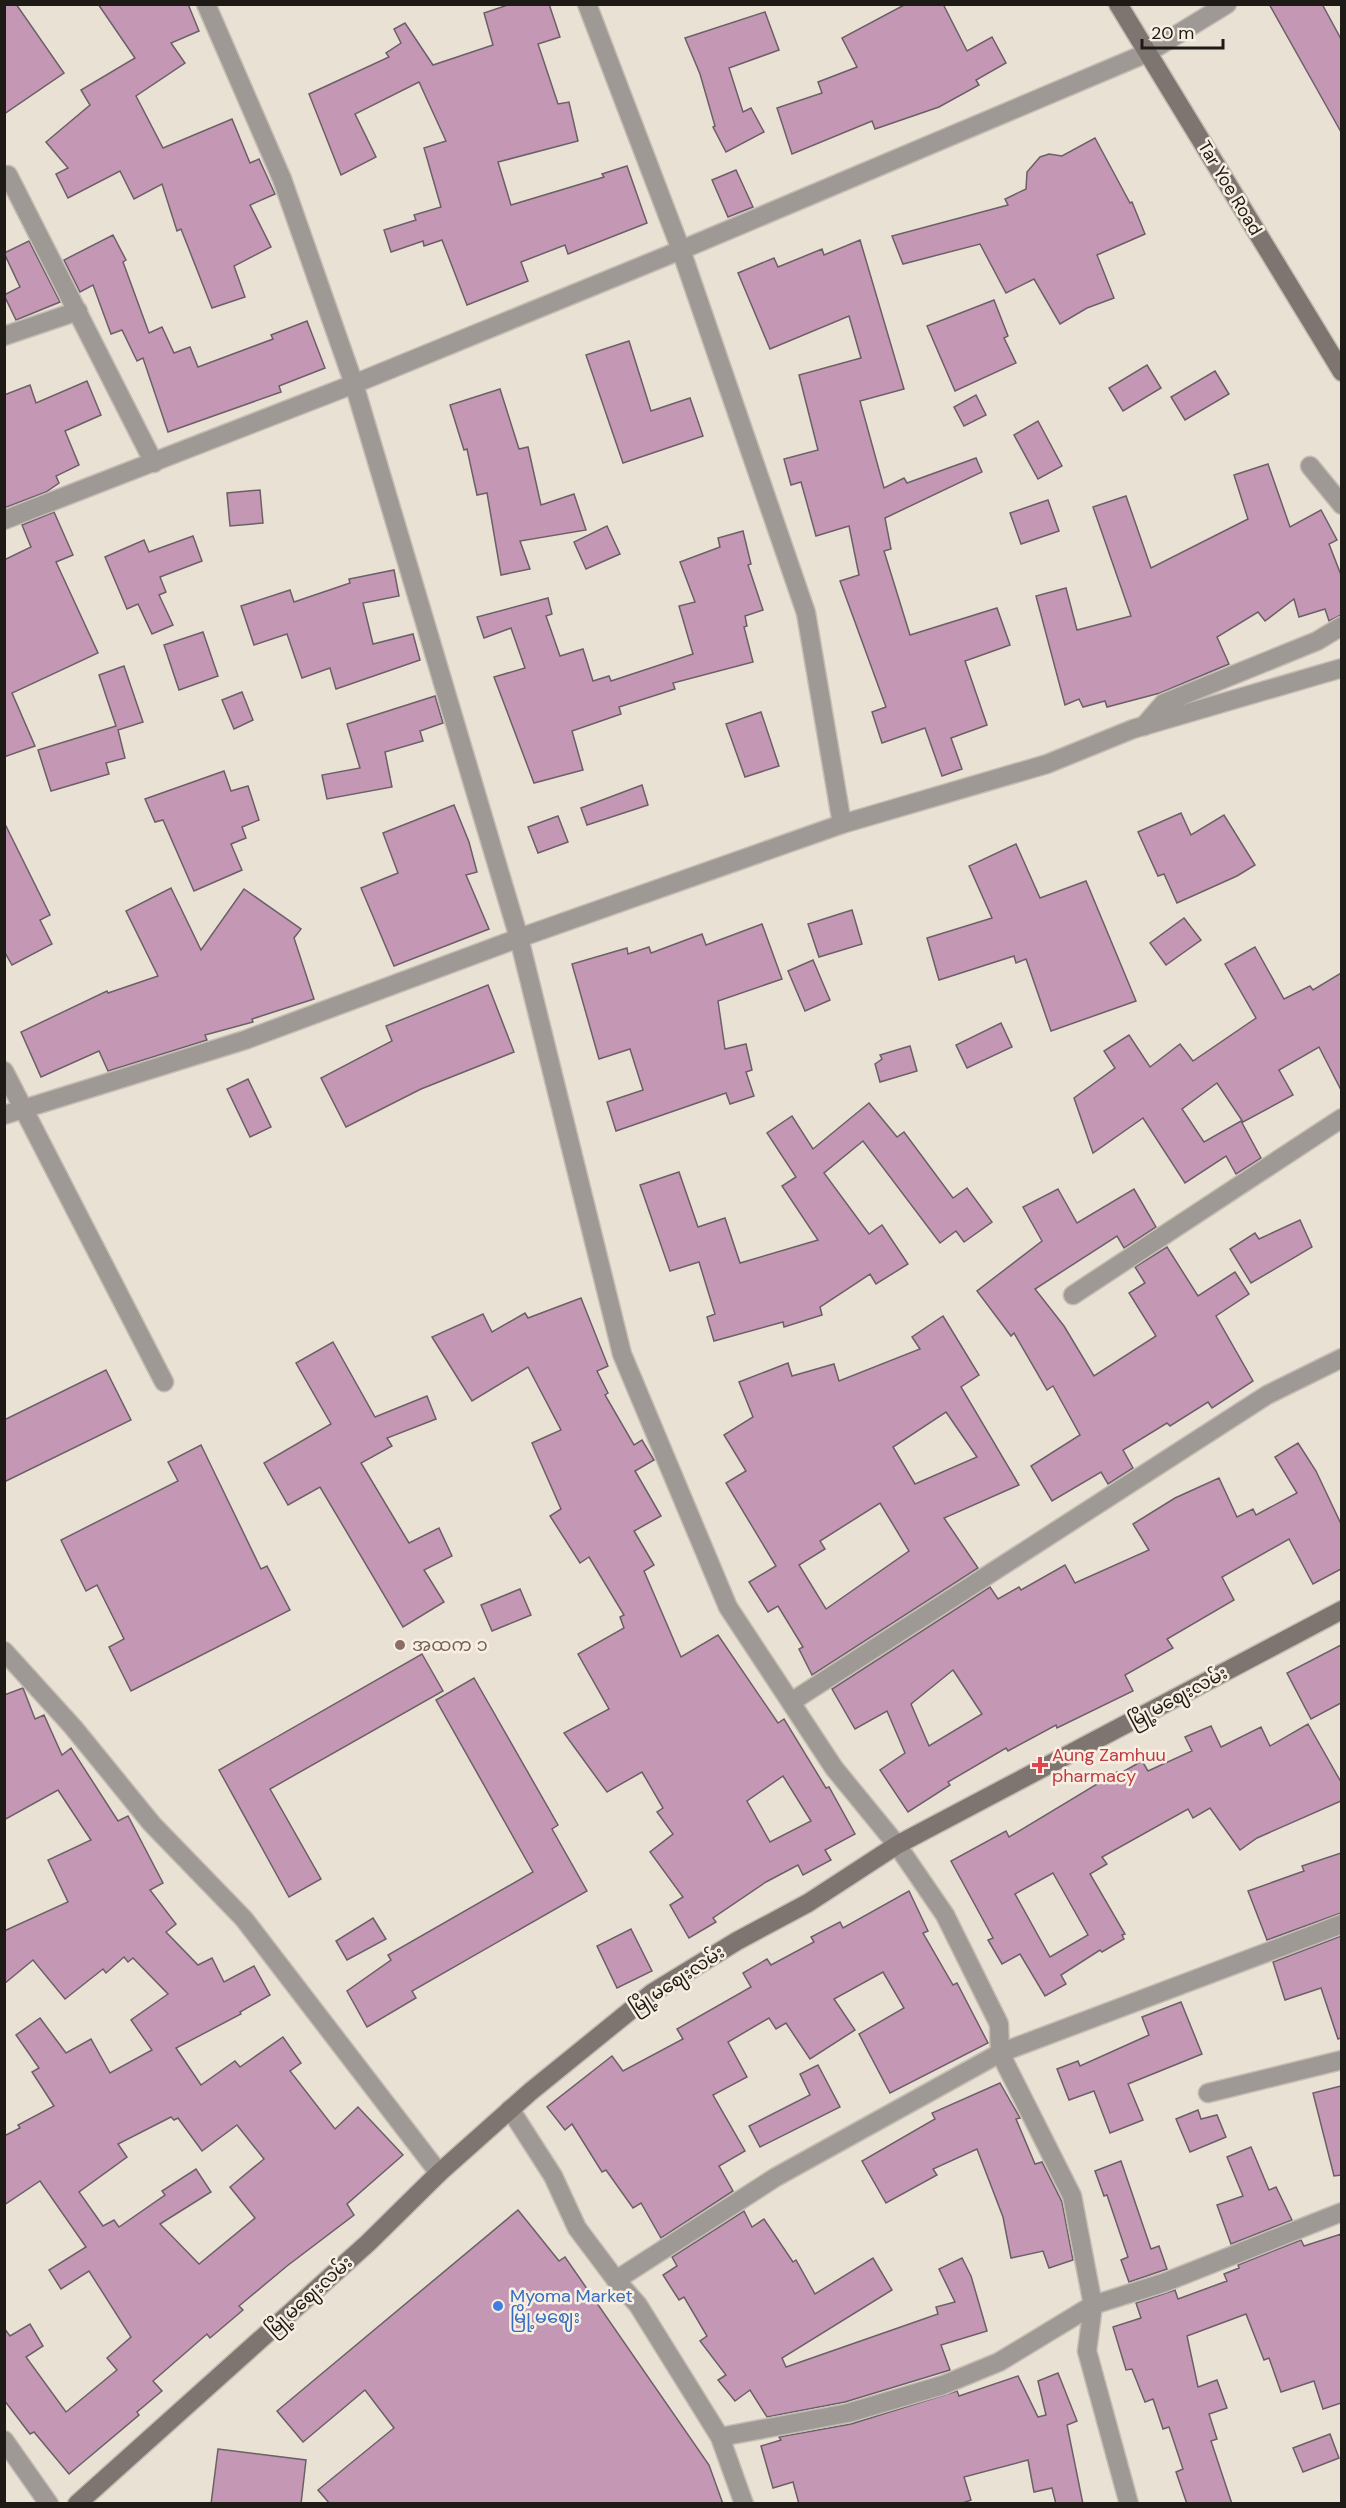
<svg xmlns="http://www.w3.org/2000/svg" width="1346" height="2508" font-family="'DM Sans','Noto Sans Myanmar',sans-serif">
	<rect width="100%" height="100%" fill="#eae1d5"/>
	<g fill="#c497b5" stroke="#6c6067" stroke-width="1.5" fill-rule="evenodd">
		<path d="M4,4H16L64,73L4,114Z"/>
		<path d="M98,4H188L199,31L171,43L185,63L136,96L163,148L232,119L250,163L259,159L275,194L250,205L271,247L234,266L245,297L212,308L181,229L177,231L162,184L134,199L120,171L68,198L56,174L68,168L46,142L90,105L81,90L135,58Z"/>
		<path d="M511,4H549L560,37L538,44L558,104L569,102L578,141L498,162L511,205L604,177L602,174L627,166L647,223L568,254L565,245L521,262L528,281L467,305L442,240L424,246L423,241L391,252L384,230L416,220L414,215L441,207L424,148L446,141L419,82L355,114L376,157L341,175L309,94L389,57L386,53L401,43L394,29L405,23L433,65L493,45L484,13Z"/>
		<path d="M906,4H943L967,51L992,37L1006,63L976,80L979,85L939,107L875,129L872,121L792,154L777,108L822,93L818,82L857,67L842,38Z"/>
		<path d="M1269,4H1322L1341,39V132Z"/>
		<path d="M765,12L779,50L729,68L743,112L751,108L764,132L726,152L713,127L715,126L700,74L685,38Z"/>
		<path d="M1095,138L1130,203L1132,202L1145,234L1097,255L1114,298L1087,308L1060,324L1034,279L1006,293L980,244L903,264L892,236L1008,205L1005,199L1026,189L1027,172L1040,157L1049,154L1062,156Z"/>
		<path d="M736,170L753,207L728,217L712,180Z"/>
		<path d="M113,235L126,260L123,262L149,333L162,327L174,353L190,347L198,367L273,339L271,335L307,321L325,368L279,386L281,392L168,432L143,358L137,361L122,330L111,334L93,285L80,292L64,260Z"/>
		<path d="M860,240L904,389L860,401L884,488L904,478L907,483L976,458L982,472L885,518L891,549L884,551L910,635L997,608L1010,645L965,661L987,725L951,738L962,769L942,776L925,728L882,743L872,712L886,707L840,581L859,575L849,526L816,536L801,482L791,485L784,459L818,450L799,375L861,358L849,316L770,349L738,273L774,258L778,267L822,249L824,255Z"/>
		<path d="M29,241L60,302L16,320L4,295L20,287L4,253Z"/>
		<path d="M994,300L1008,336L1004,338L1016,363L955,391L927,326Z"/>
		<path d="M629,341L651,411L690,398L703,436L623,463L586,355Z"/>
		<path d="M1147,365L1161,388L1123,411L1109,388Z"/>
		<path d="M1215,371L1229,394L1185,420L1171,397Z"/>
		<path d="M87,381L101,415L65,431L79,465L56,476L59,483L46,492L4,508V395L30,385L36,403Z"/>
		<path d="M500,389L519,449L528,447L541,505L574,494L586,530L520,541L530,569L501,575L487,493L477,495L467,449L464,450L450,405Z"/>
		<path d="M976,395L986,415L964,426L954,407Z"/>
		<path d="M1038,421L1062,466L1038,479L1014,435Z"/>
		<path d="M1268,464L1290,527L1321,510L1337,540L1329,544L1341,575V615L1329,621L1325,609L1299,617L1294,599L1265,621L1258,612L1217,637L1229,664L1160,693L1107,707L1105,701L1083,707L1079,699L1065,705L1036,596L1066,588L1077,630L1131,616L1093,507L1126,496L1151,568L1248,519L1234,475Z"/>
		<path d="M260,490L263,523L230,526L227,493Z"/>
		<path d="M1048,500L1059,531L1021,544L1010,513Z"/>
		<path d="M54,512L73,555L56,562L98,653L12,693L35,746L4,757V560L31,547L22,525Z"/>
		<path d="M607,526L620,554L586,569L574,542Z"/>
		<path d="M743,531L751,564L748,565L763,610L745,616L747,626L744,627L753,662L673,683L675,689L619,707L621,714L572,731L583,770L534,783L494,677L525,668L511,628L484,638L477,617L548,598L552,614L546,616L560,656L583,649L593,681L609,676L611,681L693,654L679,606L695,602L680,562L720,547L718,538Z"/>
		<path d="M193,536L202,561L160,577L166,592L159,595L173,625L152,634L138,604L127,609L105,557L144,540L149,552Z"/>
		<path d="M394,570L399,596L363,603L373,644L413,634L420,660L336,689L330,668L302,678L287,634L254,645L241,606L290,590L294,602L350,583L349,579Z"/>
		<path d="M203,632L218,676L179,690L164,645Z"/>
		<path d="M124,666L143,722L118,730L125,758L106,763L109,774L51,791L38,750L116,726L99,675Z"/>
		<path d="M242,692L253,720L234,729L222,700Z"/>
		<path d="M435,696L443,723L420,731L423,741L385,752L392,787L327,799L322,775L360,768L347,724Z"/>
		<path d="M761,712L779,766L745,777L726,724Z"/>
		<path d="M224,771L231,791L248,786L259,820L242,827L246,838L231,844L242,870L194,891L163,820L155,822L145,799Z"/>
		<path d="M642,785L648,805L587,825L581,808Z"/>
		<path d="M454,805L469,842L477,872L466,875L489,929L394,966L361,888L398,873L383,833Z"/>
		<path d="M1181,813L1191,835L1224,815L1255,865L1237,876L1177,903L1164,874L1158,876L1138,832Z"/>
		<path d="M558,816L568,842L538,853L528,827Z"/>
		<path d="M4,822L50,915L40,920L52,944L12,965L4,951Z"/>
		<path d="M1016,844L1040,898L1086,881L1136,1001L1051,1031L1026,959L1016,963L1014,956L939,980L927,938L992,918L969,866Z"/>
		<path d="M171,888L201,950L244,889L301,929L294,938L314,999L252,1019L253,1022L205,1035L207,1040L108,1071L99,1051L41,1077L21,1032L107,991L108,993L158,976L126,911Z"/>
		<path d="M852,910L862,944L819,957L808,924Z"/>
		<path d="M1184,918L1201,940L1166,965L1150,943Z"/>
		<path d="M762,924L782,979L718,1001L725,1049L746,1044L752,1070L746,1072L754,1096L730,1104L726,1093L616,1131L607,1102L643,1090L630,1049L599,1059L572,964L627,948L628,954L649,947L651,953L702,934L706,945Z"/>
		<path d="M1255,947L1284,999L1310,986L1313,990L1341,973V1090L1319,1047L1279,1070L1293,1095L1243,1122L1217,1083L1182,1109L1204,1142L1241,1121L1261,1158L1236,1174L1226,1156L1185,1183L1143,1118L1093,1153L1074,1098L1115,1068L1104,1051L1129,1035L1150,1067L1180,1044L1193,1061L1256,1018L1225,964Z"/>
		<path d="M813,960L830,1000L805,1011L788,971Z"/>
		<path d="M488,985L514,1052L421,1089L346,1127L321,1078L392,1041L386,1026Z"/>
		<path d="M1001,1023L1012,1047L967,1068L956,1045Z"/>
		<path d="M910,1046L917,1071L880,1082L875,1064L882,1059L880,1055Z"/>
		<path d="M248,1079L271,1127L250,1137L227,1089Z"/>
		<path d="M869,1103L897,1137L904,1132L953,1198L967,1188L992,1222L964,1242L956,1231L940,1243L863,1141L824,1173L869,1234L882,1225L908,1264L876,1284L870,1274L820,1307L822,1315L784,1327L783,1322L714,1341L707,1317L715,1314L699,1262L670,1271L640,1185L679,1172L698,1227L725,1218L740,1263L818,1240L782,1186L796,1177L767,1133L792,1116L813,1149Z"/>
		<path d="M1058,1189L1077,1223L1134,1189L1156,1227L1124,1248L1117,1236L1035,1289L1064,1326L1094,1376L1156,1336L1129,1293L1145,1283L1135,1267L1167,1247L1198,1296L1235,1272L1249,1294L1216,1316L1253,1381L1212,1408L1208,1402L1170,1426L1167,1423L1123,1450L1133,1468L1108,1484L1101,1472L1052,1501L1031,1466L1080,1435L1053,1386L1047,1390L1014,1333L1011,1336L977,1291L1042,1241L1023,1207Z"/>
		<path d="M1300,1220L1312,1247L1251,1283L1230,1249L1255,1233L1259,1239Z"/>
		<path d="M581,1298L608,1366L597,1371L608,1393L605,1395L634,1445L642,1440L654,1460L635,1471L661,1516L634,1531L654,1565L644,1571L681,1657L718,1635L778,1723L784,1719L826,1788L829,1787L855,1834L825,1850L831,1860L803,1875L798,1865L766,1882L713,1918L716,1922L689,1938L670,1905L683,1897L650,1852L673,1834L657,1812L663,1808L642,1772L607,1792L564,1733L609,1709L578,1654L624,1628L620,1617L624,1615L589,1557L580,1563L550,1516L561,1509L532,1443L561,1430L528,1367L472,1401L432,1337L483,1314L492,1332L525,1313L528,1318ZM783,1776L811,1821L770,1842L747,1801Z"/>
		<path d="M943,1316L979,1375L961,1387L1019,1485L944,1518L978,1568L812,1675L799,1649L803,1647L778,1606L768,1612L749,1582L776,1566L726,1483L746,1471L724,1435L753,1417L739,1382L788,1363L792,1376L834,1364L839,1381L920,1349L912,1337ZM946,1412L977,1457L915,1484L893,1447ZM880,1503L909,1551L826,1609L799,1565L825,1549L820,1541Z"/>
		<path d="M333,1342L375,1417L427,1396L436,1419L387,1438L392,1446L361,1463L409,1543L439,1528L452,1556L424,1570L444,1602L403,1627L320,1487L288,1505L264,1463L331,1424L296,1363Z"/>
		<path d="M106,1370L131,1420L4,1482V1420Z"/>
		<path d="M1298,1443L1316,1471L1341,1524V1569L1313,1584L1289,1539L1222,1577L1234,1600L1167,1639L1173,1648L1125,1675L1133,1691L1057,1728L1056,1725L1008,1751L1006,1748L948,1782L950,1785L908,1812L880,1770L905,1753L887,1711L855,1729L832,1689L990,1587L998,1599L1019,1587L1021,1590L1065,1565L1075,1583L1149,1550L1133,1524L1175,1498L1219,1478L1237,1517L1253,1509L1256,1515L1297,1493L1275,1457ZM953,1670L982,1714L929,1746L911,1704Z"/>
		<path d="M201,1445L261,1569L267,1566L290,1610L131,1691L109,1647L124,1639L97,1585L86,1591L61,1540L178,1481L168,1462Z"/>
		<path d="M520,1589L531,1615L492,1631L481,1605Z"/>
		<path d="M1341,1645V1703L1311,1719L1287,1673Z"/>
		<path d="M422,1654L443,1691L270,1789L321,1879L289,1897L219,1770Z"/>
		<path d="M474,1678L558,1825L552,1829L587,1891L412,1991L416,1998L367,2027L347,1991L391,1960L388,1955L533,1872L436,1700Z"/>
		<path d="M23,1688L35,1719L44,1715L62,1755L71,1748L118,1821L128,1816L163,1883L150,1890L176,1924L166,1932L198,1965L212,1958L224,1982L254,1966L270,1995L240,2012L241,2014L176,2048L201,2085L235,2061L240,2067L283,2037L301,2063L290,2071L335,2129L358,2107L403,2155L347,2204L354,2215L287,2266L239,2306L243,2310L210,2338L207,2334L153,2381L162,2391L137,2412L139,2415L69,2474L34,2432L30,2434L4,2400V2328L10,2336L30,2324L43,2346L26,2357L66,2412L117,2370L107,2358L131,2337L89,2271L61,2289L49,2270L86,2247L40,2181L4,2205V2136L20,2128L18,2125L54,2106L32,2072L39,2068L16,2035L40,2018L66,2053L91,2039L110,2073L152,2050L131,2020L168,1994L133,1958L128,1962L124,1957L106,1973L103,1969L65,1999L33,1960L4,1984V1931L68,1902L48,1860L91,1840L58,1790L4,1820V1695ZM171,2117L174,2120L178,2118L202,2151L237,2125L264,2159L230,2187L255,2218L199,2264L160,2224L211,2192L196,2169L162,2191L165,2195L119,2227L114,2220L103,2226L79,2192L127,2157L118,2144Z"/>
		<path d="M1308,1724L1341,1782V1801L1257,1838L1240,1850L1210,1808L1193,1818L1188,1809L1102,1857L1107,1864L1090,1874L1125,1934L1122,1935L1124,1939L1102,1952L1100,1950L1061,1975L1066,1984L1045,1996L1020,1954L1002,1964L988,1940L993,1938L951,1861L1006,1831L1009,1837L1117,1772L1119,1774L1142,1761L1148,1771L1192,1751L1185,1737L1211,1726L1221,1747L1261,1727L1270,1746ZM1053,1873L1088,1935L1050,1957L1015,1894Z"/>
		<path d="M1341,1853V1913L1267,1940L1248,1891L1304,1871L1302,1866Z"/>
		<path d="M909,1891L928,1931L923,1933L953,1985L957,1983L988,2043L890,2093L859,2034L904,2008L883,1972L834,1999L855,2030L810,2059L786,2023L776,2029L769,2018L728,2042L747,2077L713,2095L745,2151L719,2166L733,2191L661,2238L641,2203L633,2208L606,2170L602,2172L572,2124L565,2130L547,2107L612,2056L623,2071L683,2039L677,2029L751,1987L743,1973L767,1959L771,1965L814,1942L811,1937L840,1922L843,1928Z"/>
		<path d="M373,1918L386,1939L347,1960L336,1941Z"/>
		<path d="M631,1929L652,1971L617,1988L597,1946Z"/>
		<path d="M1341,1936V2038L1338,2039L1321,1988L1285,2000L1273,1962Z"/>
		<path d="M1181,2002L1202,2054L1128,2084L1143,2120L1110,2133L1094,2091L1069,2100L1057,2069L1078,2061L1080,2066L1149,2035L1142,2017Z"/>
		<path d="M818,2065L840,2107L760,2147L749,2126L810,2095L800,2074Z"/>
		<path d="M1000,2083L1020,2118L1016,2119L1035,2164L1042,2162L1062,2202L1073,2260L1049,2268L1043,2251L1011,2258L1003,2217L977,2149L933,2169L937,2175L886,2203L862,2161L935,2119L932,2113Z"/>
		<path d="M1341,2086V2175L1334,2176L1313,2093Z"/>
		<path d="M1198,2110L1201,2119L1217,2115L1226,2137L1190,2152L1176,2119Z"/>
		<path d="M1251,2147L1269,2190L1276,2187L1292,2220L1231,2244L1217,2205L1243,2196L1227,2157Z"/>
		<path d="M1121,2161L1151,2249L1159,2246L1167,2269L1129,2282L1121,2260L1128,2257L1107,2195L1104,2196L1095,2171Z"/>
		<path d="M518,2210L559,2261L565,2257L709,2465L723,2504H330L318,2490L394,2428L365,2390L303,2442L277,2411Z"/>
		<path d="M744,2211L752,2227L764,2219L793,2262L796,2260L815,2294L873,2258L892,2290L782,2358L786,2367L938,2314L936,2307L955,2302L939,2269L962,2258L971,2276L987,2331L941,2345L950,2370L845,2402L767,2417L750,2390L735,2401L718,2380L726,2375L700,2341L707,2336L684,2297L679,2300L663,2275L677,2266L672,2257Z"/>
		<path d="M1341,2234V2403L1323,2409L1314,2381L1281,2392L1269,2358L1264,2360L1246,2314L1187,2336L1198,2387L1217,2380L1227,2408L1209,2414L1217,2439L1211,2441L1232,2504H1187L1176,2472L1183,2469L1169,2427L1163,2429L1153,2399L1145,2402L1132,2369L1126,2370L1113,2327L1141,2318L1136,2303L1175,2290L1178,2299L1227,2281L1224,2274L1239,2268L1238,2265L1301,2240L1304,2246Z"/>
		<path d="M1058,2373L1077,2421L1067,2425L1083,2504H1056L1052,2488L1034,2492L1028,2460L964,2477L971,2500L960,2504H799L793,2482L773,2488L761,2446L781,2440L779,2437L851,2424L957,2391L959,2396L1018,2376L1038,2417L1046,2415L1038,2381Z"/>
		<path d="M1330,2434L1339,2458L1303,2472L1293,2448Z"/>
		<path d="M218,2449L306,2460L301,2504H211Z"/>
	</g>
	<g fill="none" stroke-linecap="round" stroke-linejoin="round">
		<defs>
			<g id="street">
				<path d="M206,4L282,179L354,384L519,938L622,1354L728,1607L834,1768L897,1845L945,1915L999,2024L1000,2053L1072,2196L1093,2305L1087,2351L1129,2504"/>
				<path d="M587,4L681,250L806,613L842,824"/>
				<path d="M8,175L154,463"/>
				<path d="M4,336L78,311"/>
				<path d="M1310,466L1342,505"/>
				<path d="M4,520L354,384L681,250L1147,53L1227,4"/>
				<path d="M1144,726L1164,703L1317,641L1342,626"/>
				<path d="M4,1071L164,1382"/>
				<path d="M4,1115L245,1040L519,938L842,824L1047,764L1133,729L1342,668"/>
				<path d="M1073,1295L1342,1118"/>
				<path d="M4,1651L73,1727L152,1824L244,1919L439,2173"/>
				<path d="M791,1702L1267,1395L1342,1358"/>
				<path d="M1208,2093L1342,2060"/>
				<path d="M510,2109L553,2176L577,2228L616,2280L638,2305L720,2437L744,2504"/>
				<path d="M616,2280L776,2177L1000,2053L1342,1924"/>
				<path d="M720,2437L848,2413L943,2385L999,2362L1093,2305L1163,2283L1342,2212"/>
				<path d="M4,2440L49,2504"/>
			</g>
			<g id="secondary">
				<path d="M1118,4L1342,372"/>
				<path d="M77,2504L368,2243L439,2173L530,2092L652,1993L737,1941L808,1903L897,1845L1342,1610"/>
			</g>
		</defs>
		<use href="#street" stroke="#c5bdb3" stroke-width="21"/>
		<use href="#secondary" stroke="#c5bdb3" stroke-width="21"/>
		<use href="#street" stroke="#9f9995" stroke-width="18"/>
		<use href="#secondary" stroke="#7e7571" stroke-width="18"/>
	</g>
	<circle fill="#8d6e63" stroke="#f7efe2" stroke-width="2" cx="400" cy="1645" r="6"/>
	<path fill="#e0444e" stroke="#f7efe2" stroke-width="2" d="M1037 1756h6v6h6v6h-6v6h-6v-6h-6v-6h6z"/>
	<circle fill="#3f7fe0" stroke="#f7efe2" stroke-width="2" cx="498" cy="2306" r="6"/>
	<g text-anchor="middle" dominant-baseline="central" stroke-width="5" stroke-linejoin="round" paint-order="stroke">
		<g font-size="18" fill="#1e1b16" stroke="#f7efe2">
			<text transform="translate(1230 188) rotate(59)">Tar Yoe Road</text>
			<text transform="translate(1178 1697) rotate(-28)">မြို့မဈေးလမ်း</text>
			<text transform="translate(677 1980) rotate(-33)">မြို့မဈေးလမ်း</text>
			<text transform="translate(309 2296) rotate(-42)">မြို့မဈေးလမ်း</text>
		</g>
		<g font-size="18" fill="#785e54" stroke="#f7efe2" text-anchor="start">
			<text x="412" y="1645">အထက ၁</text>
		</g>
		<g font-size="18" fill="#be3a42" stroke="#f7efe2" text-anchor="start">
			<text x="1052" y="1755">Aung Zamhuu<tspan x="1052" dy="21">pharmacy</tspan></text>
		</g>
		<g font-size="18" fill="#366cbe" stroke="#f7efe2" text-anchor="start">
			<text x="510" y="2296">Myoma Market<tspan x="510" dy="21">မြို့မဈေး</tspan></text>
		</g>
	</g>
	<rect width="1346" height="2508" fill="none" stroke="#1e1b16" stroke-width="12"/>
	<path d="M1142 39v9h81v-9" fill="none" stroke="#1e1b16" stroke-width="3"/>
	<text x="1151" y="39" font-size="18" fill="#1e1b16" stroke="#f7efe2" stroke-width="4.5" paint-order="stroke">20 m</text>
</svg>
